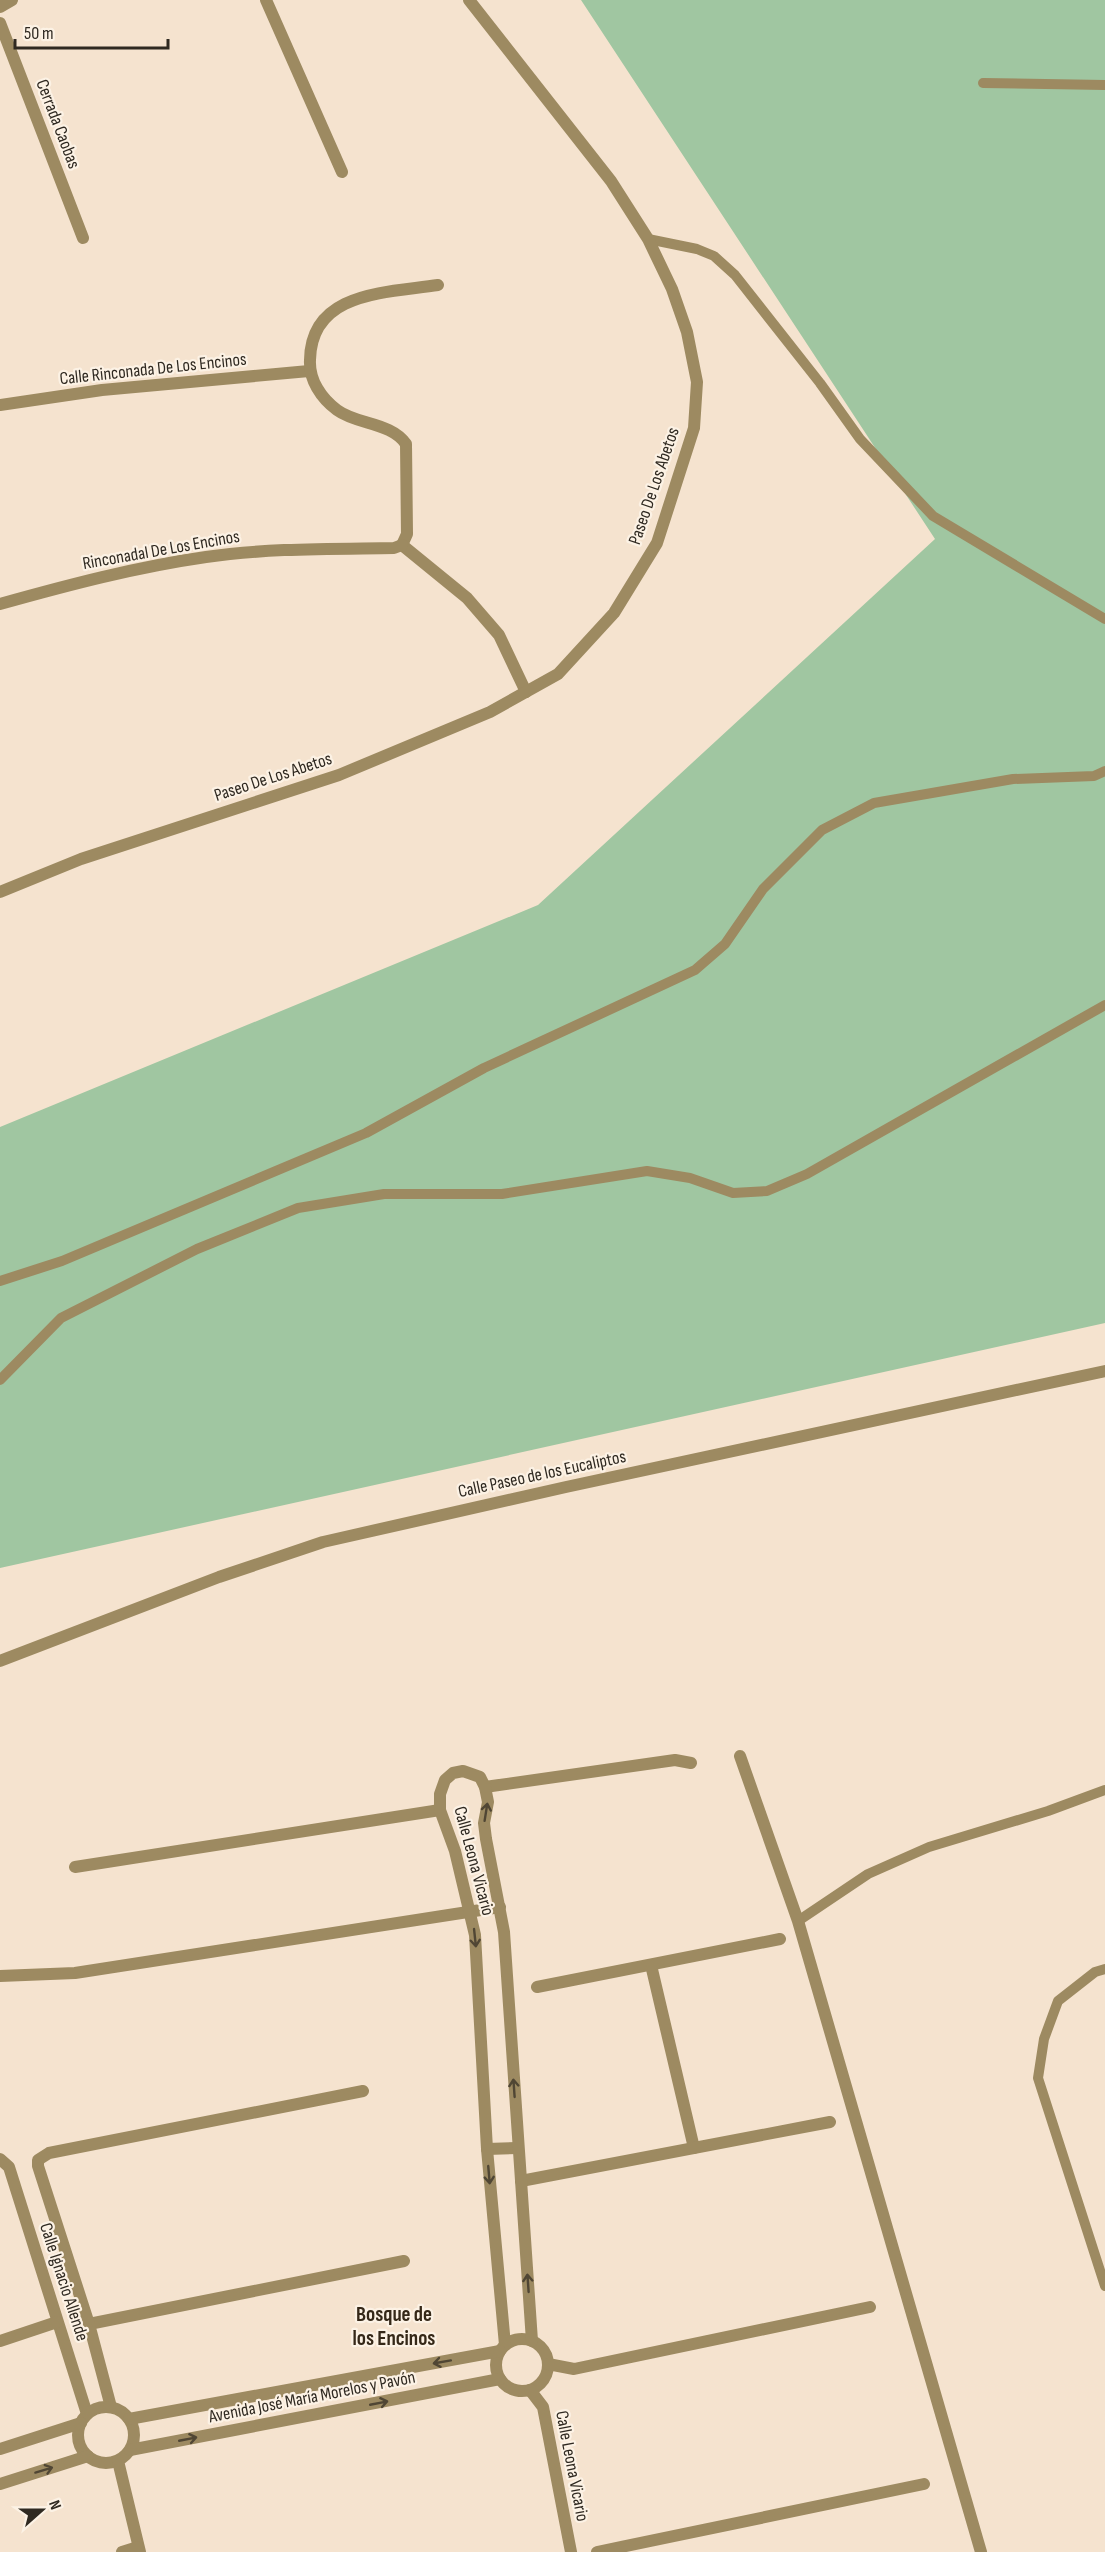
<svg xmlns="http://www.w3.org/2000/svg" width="1105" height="2552" font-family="'Sofia Sans Condensed',sans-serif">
	<rect width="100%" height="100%" fill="#f5e3cf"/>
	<path fill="#a0c6a1" d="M581,0H1105V1323L0,1568V1127L538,905L935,539Z"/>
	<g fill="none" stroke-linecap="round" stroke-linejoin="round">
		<g stroke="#9d8a61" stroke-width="10">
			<path d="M983,83L1105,85"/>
			<path d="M648,239L697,249L714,256L735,275L820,383L860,439L933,516L1105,619"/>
			<path d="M0,1281L62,1261L366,1133L484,1068L695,970L725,944L763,889L822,830L874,803L1013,779L1094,776L1105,771"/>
			<path d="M0,1380L61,1318L197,1249L298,1208L384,1194H502L647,1171L690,1178L733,1193L767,1191L807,1174L1105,1005"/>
			<path d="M798,1921L868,1874L929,1847L1048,1811L1105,1790"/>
			<path d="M1105,1969L1095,1972L1058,2001L1044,2039L1038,2078L1105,2286"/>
		</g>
		<g stroke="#9d8a61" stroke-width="12">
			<path d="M266,0L342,172"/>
			<path d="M0,7L12,0"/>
			<path d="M0,23L83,238"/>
			<path d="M0,405L102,390L309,371"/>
			<path d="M402,545L407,534L406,444C391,422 357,425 337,410C321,398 309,380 310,360C311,291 387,293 438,285"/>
			<path d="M402,545L467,598L499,635L526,692"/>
			<path d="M0,604C68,585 136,567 206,557C268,548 332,549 394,548L402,545"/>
			<path d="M0,892L81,859L339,775L490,712L558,674L614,613L657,543L694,428L697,382L687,332L672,289L648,239L611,181L469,0"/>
			<path d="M0,1661L219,1577L323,1542L566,1487L1105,1371"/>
			<path d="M740,1756L798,1921L981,2552"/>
			<path d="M485,1787L675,1760L691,1763"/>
			<path d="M75,1867L440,1810"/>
			<path d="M651,1965L694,2148"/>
			<path d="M0,1976L75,1973L500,1907"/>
			<path d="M537,1987L780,1939"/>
			<path d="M487,2149L518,2148"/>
			<path d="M0,2159L9,2167L87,2414"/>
			<path d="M521,2181L830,2122"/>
			<path d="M89,2324L404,2261"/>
			<circle cx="522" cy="2365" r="26"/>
			<path d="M0,2341L57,2322"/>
			<path d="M505,2345L487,2149L475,1935L455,1851L440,1810V1794L445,1780L453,1773L463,1771L480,1777L485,1787L488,1802L484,1823L486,1839L504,1932L532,2341"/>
			<path d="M548,2364L574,2369L870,2307"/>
			<path d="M530,2390L543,2407L571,2552"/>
			<path d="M111,2407L89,2324L38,2166V2160L49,2153L363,2091"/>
			<circle cx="106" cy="2435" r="28"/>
			<path d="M129,2419L500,2351"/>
			<path d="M0,2449L81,2423"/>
			<path d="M130,2450L500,2379"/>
			<path d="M118,2461L140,2552"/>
			<path d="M0,2484L88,2456"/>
			<path d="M122,2552L138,2547"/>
			<path d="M597,2552L924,2484"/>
		</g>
	</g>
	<defs><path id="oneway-shaft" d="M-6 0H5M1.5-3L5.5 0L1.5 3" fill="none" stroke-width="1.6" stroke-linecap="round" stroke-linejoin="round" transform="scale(1.5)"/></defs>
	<g stroke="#504634">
		<use href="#oneway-shaft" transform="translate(486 1812) rotate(-81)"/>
		<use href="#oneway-shaft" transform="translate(475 1938) rotate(84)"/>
		<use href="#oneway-shaft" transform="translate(514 2088) rotate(-94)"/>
		<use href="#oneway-shaft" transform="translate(489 2175) rotate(85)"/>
		<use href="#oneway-shaft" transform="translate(528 2283) rotate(-94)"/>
		<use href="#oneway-shaft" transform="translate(442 2362) rotate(170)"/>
		<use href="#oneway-shaft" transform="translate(379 2403) rotate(-11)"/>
		<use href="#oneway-shaft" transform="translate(188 2439) rotate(-11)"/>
		<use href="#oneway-shaft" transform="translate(44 2470) rotate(-17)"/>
	</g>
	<g text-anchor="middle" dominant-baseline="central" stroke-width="4.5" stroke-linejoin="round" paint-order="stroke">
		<g font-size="18" fill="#2f2921" stroke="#fcf2e5">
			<text transform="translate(58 124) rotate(69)">Cerrada Caobas</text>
			<text transform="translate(153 369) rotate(-6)">Calle Rinconada De Los Encinos</text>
			<text transform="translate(654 486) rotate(-71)">Paseo De Los Abetos</text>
			<text transform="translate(161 550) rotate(-10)">RinconadaI De Los Encinos</text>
			<text transform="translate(273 777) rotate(-18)">Paseo De Los Abetos</text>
			<text transform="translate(542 1474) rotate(-12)">Calle Paseo de los Eucaliptos</text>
			<text transform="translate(474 1861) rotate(75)">Calle Leona Vicario</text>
			<text transform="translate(64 2282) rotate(72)">Calle Ignacio Allende</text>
			<text transform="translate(312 2397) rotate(-11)">Avenida José María Morelos y Pavón</text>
			<text transform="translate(572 2466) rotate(79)">Calle Leona Vicario</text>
		</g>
		<g font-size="21" font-weight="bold" fill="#352818" stroke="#fcf2e5">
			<text x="394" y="2314">Bosque de<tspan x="394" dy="24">los Encinos</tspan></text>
		</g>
	</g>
	<g transform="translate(42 2510) rotate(69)" stroke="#fcf2e5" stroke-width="4.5" paint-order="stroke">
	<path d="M0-4.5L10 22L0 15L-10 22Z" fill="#2f2921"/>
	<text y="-9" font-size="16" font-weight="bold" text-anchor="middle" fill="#2f2921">N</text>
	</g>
	<path d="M15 39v9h153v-9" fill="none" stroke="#2f2921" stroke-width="3"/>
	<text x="24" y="39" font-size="18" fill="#2f2921" stroke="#fcf2e5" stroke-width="4.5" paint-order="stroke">50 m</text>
</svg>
